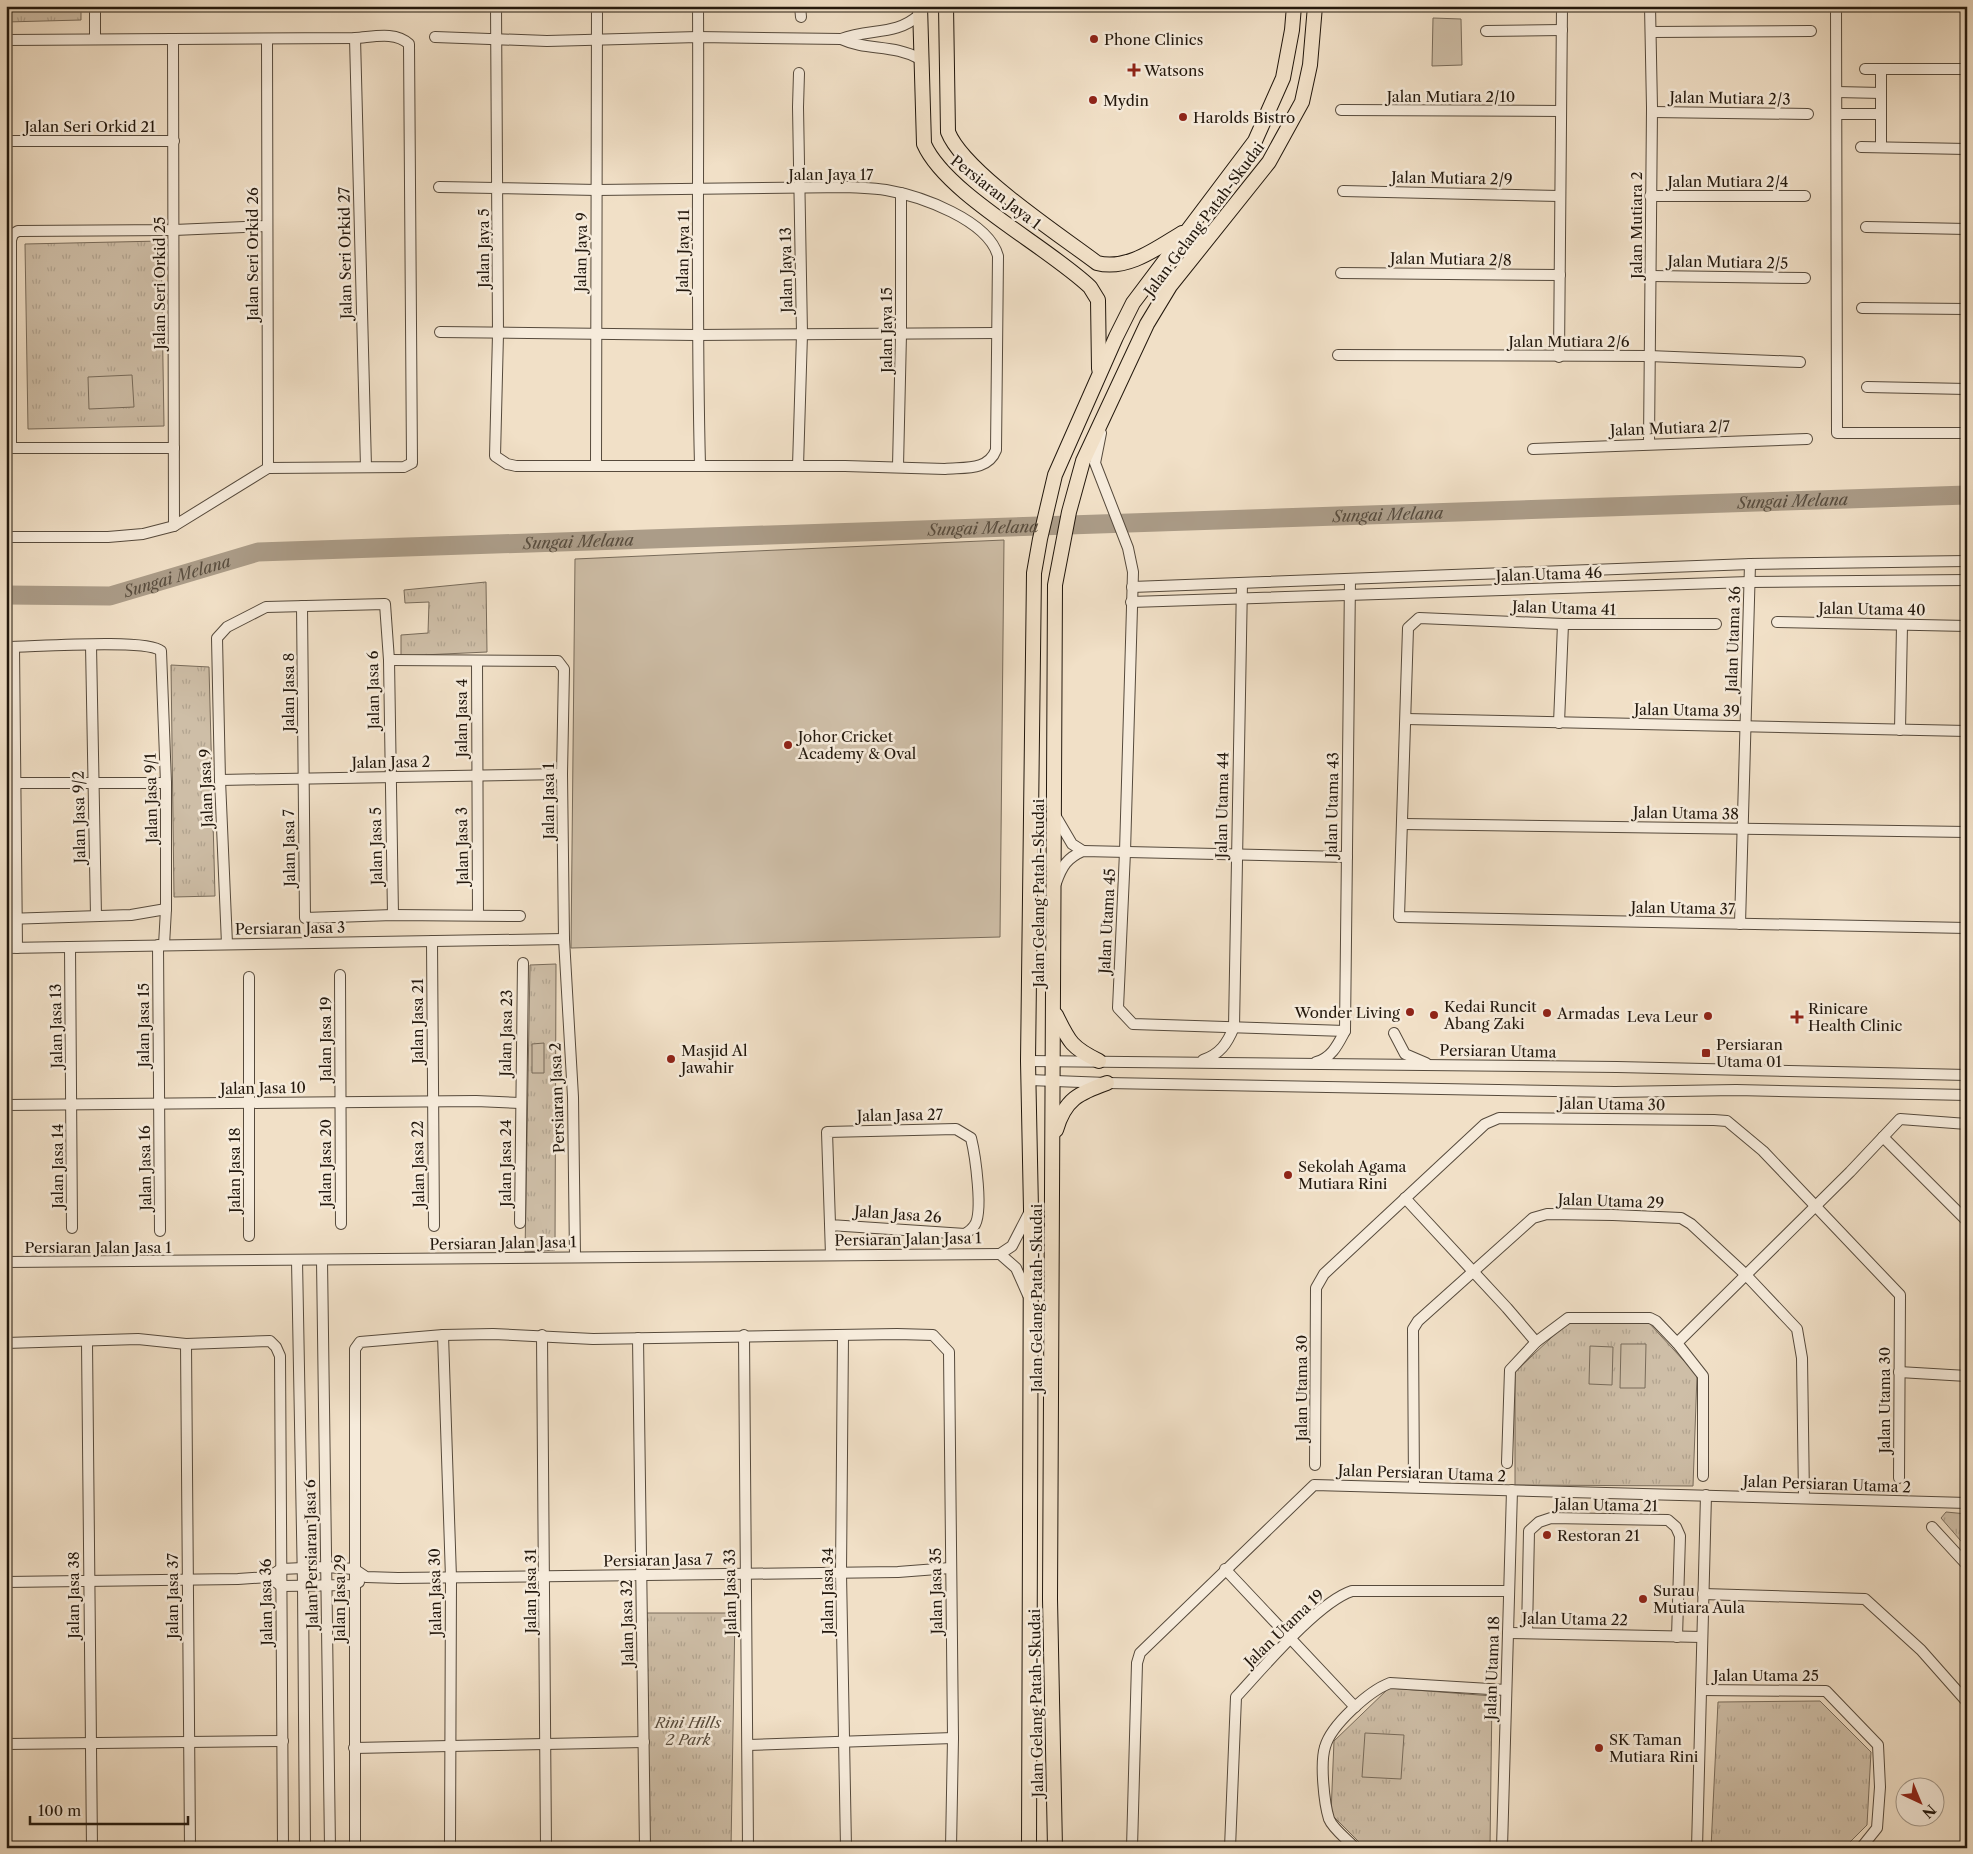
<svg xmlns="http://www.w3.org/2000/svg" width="1973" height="1854" viewBox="0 0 1973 1854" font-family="'Libre Caslon Text',serif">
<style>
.park{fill:url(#park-tufts);stroke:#786b5a}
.garden{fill:#cebea7;stroke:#786b5a}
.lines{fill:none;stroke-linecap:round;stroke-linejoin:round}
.river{stroke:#ab9c88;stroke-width:19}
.minor-casing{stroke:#564a3c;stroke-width:12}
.major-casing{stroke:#23180d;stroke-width:16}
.minor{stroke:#f6ebdb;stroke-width:10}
.major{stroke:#f1e0c7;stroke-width:14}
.poi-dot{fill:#8f2418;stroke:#f6ebdb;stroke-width:2}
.labels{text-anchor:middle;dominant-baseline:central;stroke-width:5;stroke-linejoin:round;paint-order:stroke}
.poi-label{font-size:15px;fill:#23180d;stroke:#f6ebdb;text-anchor:start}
.street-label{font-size:15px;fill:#23180d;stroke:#f6ebdb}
.park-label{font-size:15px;font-style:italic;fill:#564a3b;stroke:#f6ebdb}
.water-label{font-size:16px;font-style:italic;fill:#594d3e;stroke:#f6ebdb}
</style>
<defs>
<pattern id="park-tufts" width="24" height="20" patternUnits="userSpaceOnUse" patternTransform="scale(1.25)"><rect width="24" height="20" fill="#cebea7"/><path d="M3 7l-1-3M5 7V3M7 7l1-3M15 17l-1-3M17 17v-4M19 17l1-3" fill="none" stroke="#b1a38f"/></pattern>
</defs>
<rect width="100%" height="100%" fill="#f1e0c7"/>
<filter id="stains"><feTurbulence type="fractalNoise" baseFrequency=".004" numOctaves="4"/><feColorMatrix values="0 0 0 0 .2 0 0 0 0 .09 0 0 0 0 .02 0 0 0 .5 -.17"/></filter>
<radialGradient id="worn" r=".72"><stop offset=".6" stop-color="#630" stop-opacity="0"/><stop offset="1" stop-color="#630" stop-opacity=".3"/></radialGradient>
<!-- park -->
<g class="park">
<polygon points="6,6 81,6 81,20 6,22"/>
<polygon points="161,241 164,426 28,429 25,244"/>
<polygon points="486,582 487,652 401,656 401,635 428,633 429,602 405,603 404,590"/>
<polygon points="171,665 209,667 215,896 174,897"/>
<polygon points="556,964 555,1250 525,1252 530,965"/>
<polygon points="1569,1321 1649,1323 1697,1375 1693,1486 1515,1485 1515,1372"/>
<polygon points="1946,1512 1967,1514 1967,1548 1941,1518"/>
<polygon points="644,1613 735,1613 731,1848 643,1848"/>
<polygon points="1389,1688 1492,1696 1490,1848 1365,1848 1331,1814 1334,1741"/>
<polygon points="1820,1701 1871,1752 1867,1825 1844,1848 1711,1848 1718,1702"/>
</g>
<!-- garden -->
<g class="garden">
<polygon points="1433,18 1461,19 1462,65 1432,66"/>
<polygon points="132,375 134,407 89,409 88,377"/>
<polygon points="1004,540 1000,937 571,948 575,559"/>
<polygon points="544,1043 544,1073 532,1073 532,1044"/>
<polygon points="1621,1344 1646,1344 1645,1388 1620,1388"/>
<polygon points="1590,1346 1613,1347 1612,1385 1589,1384"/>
<polygon points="1365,1733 1404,1735 1401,1779 1362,1777"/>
</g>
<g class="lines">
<!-- river -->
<path class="river" id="s1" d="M6,595L110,596L258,552L1967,495"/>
<!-- minor casing -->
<g class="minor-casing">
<g id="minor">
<polyline points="95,6 95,39"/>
<path d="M698,6C699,159 696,312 700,465"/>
<polyline points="800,6 801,17"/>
<polyline points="1836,6 1837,433 1967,433"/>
<polyline points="1486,31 1562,30"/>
<polyline points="1651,32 1811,31"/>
<path d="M435,37L547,41L698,37L841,39C870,28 896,36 919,15"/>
<polyline points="355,38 366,467"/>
<polyline points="267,39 268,468"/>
<path d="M841,39C867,51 894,44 920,59"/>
<path d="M6,40L355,38C373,37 395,31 409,44L412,463L404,467L268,468L174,526L143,534L108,537H6"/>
<polyline points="173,40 174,526"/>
<polyline points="1865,69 1967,69"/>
<polyline points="1881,69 1881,147"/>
<polyline points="1837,92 1881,93"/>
<polyline points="1341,110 1561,111"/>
<polyline points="1652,112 1808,114"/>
<polyline points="1837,114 1881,114"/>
<polyline points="6,141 174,141"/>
<polyline points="1861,147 1967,149"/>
<path d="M439,187L597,190L848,187C861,188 874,188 886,190C921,196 988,220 998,256L996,450C988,471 964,467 945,469L845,466H516L507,464L495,456L498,334L496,6"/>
<polyline points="1343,191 1559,196"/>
<polyline points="1650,196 1805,196"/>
<polyline points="1866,227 1967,229"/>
<polyline points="1341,273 1560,275"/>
<polyline points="1651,276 1805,278"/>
<polyline points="1862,308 1967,309"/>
<polyline points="440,332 696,335 996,333"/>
<polyline points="1338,355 1649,356 1800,362"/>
<polyline points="1559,357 1562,6"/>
<polyline points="1867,387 1967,389"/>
<polyline points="1101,433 1095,463 1128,548 1133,572 1125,852 1118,1008 1133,1024 1345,1031"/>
<polyline points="1649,443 1652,108 1650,6"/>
<polyline points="6,448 174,448"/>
<polyline points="11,448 11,240 13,234 18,231 174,230 267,226"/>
<polyline points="1533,449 1807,439"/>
<polyline points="596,466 597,6"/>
<polyline points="798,466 802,334 798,107 799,73"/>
<polyline points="898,466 901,334 901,193"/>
<polyline points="1132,587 1750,564 1967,561"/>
<polyline points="1131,602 1749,582 1967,580"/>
<polyline points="302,606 305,918 393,915 520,916"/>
<polyline points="1777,622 1967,626"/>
<polyline points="1716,624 1563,624 1419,618 1408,628 1399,917 1967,928"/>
<polyline points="91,645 96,916"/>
<path d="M6,647C32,647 147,638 161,651L166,783V909L164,945"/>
<polyline points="14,647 17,948"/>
<polyline points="389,660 558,661 564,669 562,774 564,939 573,1097 575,1257"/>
<polyline points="477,661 478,915"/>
<polyline points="1406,719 1967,731"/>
<polyline points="1559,723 1563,624"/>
<polyline points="1900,730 1902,625"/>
<polyline points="220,780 562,774"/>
<polyline points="6,783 166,783"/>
<polyline points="1055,815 1072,844 1083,851"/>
<polyline points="1404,824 1967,832"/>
<path d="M1056,883C1062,866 1067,858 1083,851L1347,857"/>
<polyline points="6,919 131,915 166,909"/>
<polyline points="1740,924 1750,564"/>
<polyline points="432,941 434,1226"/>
<polyline points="227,944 220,780 217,638 227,627 266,607 385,604 389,660 393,915"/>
<polyline points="158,945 160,1231"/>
<polyline points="70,947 72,1228"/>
<polyline points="6,948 564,939"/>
<polyline points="340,975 341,1224"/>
<polyline points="1394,1033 1405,1054 1426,1063"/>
<path d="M1203,1060C1220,1054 1227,1044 1234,1027L1242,583"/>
<polyline points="1028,1061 1617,1067 1967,1075"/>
<path d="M1316,1062C1332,1058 1338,1044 1345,1031L1350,579"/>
<polyline points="1029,1080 1107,1083 1615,1092 1736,1090 1967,1095"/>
<polyline points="6,1105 476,1101 520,1103"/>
<polyline points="1883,1137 1967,1221"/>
<polyline points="1405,1198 1507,1308 1536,1342"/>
<polyline points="520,1223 523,963"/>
<path d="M830,1225L965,1234C968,1232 972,1229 974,1226C984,1214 975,1154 971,1138L956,1129L827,1132L831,1255"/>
<polyline points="249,1236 249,977"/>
<polyline points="1000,1254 1016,1268 1028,1295"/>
<polyline points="1000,1254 1012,1246 1029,1213"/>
<polyline points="297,1260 303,1586 305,1848"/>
<polyline points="322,1260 330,1848"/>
<polyline points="6,1262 1000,1254"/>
<polyline points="443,1335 451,1578 450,1848"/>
<polyline points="542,1335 546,1848"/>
<polyline points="744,1335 748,1848"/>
<polyline points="843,1335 841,1573 846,1848"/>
<polyline points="638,1338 645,1848"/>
<polyline points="87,1342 92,1848"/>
<polyline points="6,1343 138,1339 186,1344 270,1341 276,1347 280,1356 283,1848"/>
<polyline points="1677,1343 1850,1172 1900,1119 1967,1124"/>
<polyline points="186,1344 190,1848"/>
<polyline points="1899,1372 1967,1376"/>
<polyline points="1507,1463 1510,1370 1536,1342 1568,1318 1650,1318 1656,1321 1677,1343 1703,1376 1703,1476"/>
<polyline points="1315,1465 1316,1288 1324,1274 1485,1124 1499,1118 1714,1120 1727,1121 1763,1151 1900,1295 1899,1478"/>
<polyline points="1414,1487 1413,1329 1418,1321 1533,1218 1547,1214 1613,1215 1681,1218 1691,1224 1746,1275 1797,1329 1802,1358 1804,1498"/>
<polyline points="1932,1527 1967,1565"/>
<polyline points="1225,1569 1355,1707"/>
<polyline points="6,1582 238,1579 269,1577 281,1569 326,1567 354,1569 366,1577 398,1578 898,1572 950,1568"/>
<polyline points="276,1582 281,1586 354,1585 359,1582"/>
<polyline points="1703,1594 1865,1599 1921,1650 1967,1702"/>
<polyline points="1508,1633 1702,1637"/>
<polyline points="1527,1633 1529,1531 1539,1522 1551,1518 1668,1520 1676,1527 1680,1536 1677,1637"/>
<polyline points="1701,1690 1826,1691 1878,1745 1880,1787 1877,1828 1861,1848"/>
<polyline points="6,1744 283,1741"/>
<polyline points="748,1745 953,1738"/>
<polyline points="354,1748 644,1742"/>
<polyline points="355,1848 355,1349 360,1342 443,1335 493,1334 593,1339 897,1334 933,1335 949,1352 953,1738 951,1848"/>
<polyline points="1132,1848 1137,1663 1140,1653 1314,1485 1967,1503"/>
<path d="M1230,1848L1236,1697C1262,1669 1318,1602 1352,1591H1509"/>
<path d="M1355,1848C1348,1840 1333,1829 1329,1819C1324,1803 1320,1763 1325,1747C1331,1725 1369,1691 1390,1683L1506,1690"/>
<polyline points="1502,1848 1512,1490"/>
<polyline points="1697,1848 1706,1495"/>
</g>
</g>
<!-- major casing -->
<g class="major-casing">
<g id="major">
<path d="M920,6L924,144C946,194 1047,246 1090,287L1098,300L1099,369"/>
<path d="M946,6L948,132C964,172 1060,235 1097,263C1127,271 1157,248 1182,233"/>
<path d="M1056,1015C1069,1042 1072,1048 1099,1061"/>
<path d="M1056,1130C1065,1099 1079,1093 1107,1083"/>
<polyline points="1029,1848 1031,1210 1028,1061 1034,573 1040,539 1055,475 1116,337 1133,303 1255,141 1283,78 1292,30 1294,6"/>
<polyline points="1055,1848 1050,1599 1055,585 1069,512 1083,461 1147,324 1170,286 1269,162 1302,102 1310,65 1315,6"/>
</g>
</g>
<!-- minor -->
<use href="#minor" class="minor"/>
<!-- major -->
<use href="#major" class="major"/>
</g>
<!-- markers -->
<g class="poi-dot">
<circle cx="1094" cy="39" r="5"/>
<path d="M1131.5 62.5h5v5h5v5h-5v5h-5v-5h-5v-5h5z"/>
<circle cx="1093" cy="100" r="5"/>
<circle cx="1183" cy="117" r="5"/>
<circle cx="788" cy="745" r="5"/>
<circle cx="1410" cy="1012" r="5"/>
<circle cx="1547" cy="1013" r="5"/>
<circle cx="1434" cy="1015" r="5"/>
<circle cx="1708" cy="1016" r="5"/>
<path d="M1794.5 1009.5h5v5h5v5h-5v5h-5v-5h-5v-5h5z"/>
<rect x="1701" y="1048" width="10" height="10" rx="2.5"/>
<circle cx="671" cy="1059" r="5"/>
<circle cx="1288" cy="1175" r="5"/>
<circle cx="1547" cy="1535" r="5"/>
<circle cx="1643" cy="1599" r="5"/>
<circle cx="1599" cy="1748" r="5"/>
</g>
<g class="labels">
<!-- poi labels -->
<g class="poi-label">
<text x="1104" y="39">Phone Clinics</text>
<text x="1144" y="70">Watsons</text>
<text x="1103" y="100">Mydin</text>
<text x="1193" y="117">Harolds Bistro</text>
<text x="798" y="736">Johor Cricket<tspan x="798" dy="17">Academy &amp; Oval</tspan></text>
<text x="1444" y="1006">Kedai Runcit<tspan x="1444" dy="17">Abang Zaki</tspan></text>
<text x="1808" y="1008">Rinicare<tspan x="1808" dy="17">Health Clinic</tspan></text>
<text x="1400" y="1012" text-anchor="end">Wonder Living</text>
<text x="1557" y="1013">Armadas</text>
<text x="1698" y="1016" text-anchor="end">Leva Leur</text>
<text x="1716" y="1044">Persiaran<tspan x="1716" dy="17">Utama 01</tspan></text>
<text x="681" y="1050">Masjid Al<tspan x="681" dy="17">Jawahir</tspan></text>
<text x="1298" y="1166">Sekolah Agama<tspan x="1298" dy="17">Mutiara Rini</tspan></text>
<text x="1557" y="1535">Restoran 21</text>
<text x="1653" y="1590">Surau<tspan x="1653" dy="17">Mutiara Aula</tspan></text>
<text x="1609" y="1739">SK Taman<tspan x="1609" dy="17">Mutiara Rini</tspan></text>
</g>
<!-- street labels -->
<g class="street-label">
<text x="1451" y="96">Jalan Mutiara 2/10</text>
<text transform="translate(1730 98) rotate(1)">Jalan Mutiara 2/3</text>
<text x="90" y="126">Jalan Seri Orkid 21</text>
<text x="831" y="174">Jalan Jaya 17</text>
<text transform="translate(1452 178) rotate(1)">Jalan Mutiara 2/9</text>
<text x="1728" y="181">Jalan Mutiara 2/4</text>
<text transform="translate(996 192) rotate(38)">Persiaran Jaya 1</text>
<text transform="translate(1204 219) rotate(-53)">Jalan Gelang Patah-Skudai</text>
<text transform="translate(1636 225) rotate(-90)">Jalan Mutiara 2</text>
<text transform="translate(483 248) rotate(-90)">Jalan Jaya 5</text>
<text transform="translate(683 251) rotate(-89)">Jalan Jaya 11</text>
<text transform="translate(581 252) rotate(-89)">Jalan Jaya 9</text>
<text transform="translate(345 253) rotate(-91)">Jalan Seri Orkid 27</text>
<text transform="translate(252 254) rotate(-90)">Jalan Seri Orkid 26</text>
<text transform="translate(1451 259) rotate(1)">Jalan Mutiara 2/8</text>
<text transform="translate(1728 262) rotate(1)">Jalan Mutiara 2/5</text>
<text transform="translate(786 270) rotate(-91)">Jalan Jaya 13</text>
<text transform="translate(159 283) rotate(-90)">Jalan Seri Orkid 25</text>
<text transform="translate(886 330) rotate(-90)">Jalan Jaya 15</text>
<text x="1569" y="341">Jalan Mutiara 2/6</text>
<text transform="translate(1670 428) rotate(-2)">Jalan Mutiara 2/7</text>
<text transform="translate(1549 574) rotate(-2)">Jalan Utama 46</text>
<text transform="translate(1564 608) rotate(2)">Jalan Utama 41</text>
<text transform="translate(1872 609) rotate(1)">Jalan Utama 40</text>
<text transform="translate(1733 639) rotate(-88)">Jalan Utama 36</text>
<text transform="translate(373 690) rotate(-91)">Jalan Jasa 6</text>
<text transform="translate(288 692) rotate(-90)">Jalan Jasa 8</text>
<text transform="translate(1687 710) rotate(1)">Jalan Utama 39</text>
<text transform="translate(461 718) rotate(-90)">Jalan Jasa 4</text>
<text transform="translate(391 762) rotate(-1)">Jalan Jasa 2</text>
<text transform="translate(206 788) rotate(-92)">Jalan Jasa 9</text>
<text transform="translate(151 798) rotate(-91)">Jalan Jasa 9/1</text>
<text transform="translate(548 801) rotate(-90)">Jalan Jasa 1</text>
<text transform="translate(1222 805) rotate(-89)">Jalan Utama 44</text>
<text transform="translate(1332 805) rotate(-89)">Jalan Utama 43</text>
<text transform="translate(1686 813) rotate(1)">Jalan Utama 38</text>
<text transform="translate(79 817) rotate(-91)">Jalan Jasa 9/2</text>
<text transform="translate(376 846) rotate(-91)">Jalan Jasa 5</text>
<text transform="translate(462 846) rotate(-91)">Jalan Jasa 3</text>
<text transform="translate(289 848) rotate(-91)">Jalan Jasa 7</text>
<text transform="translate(1038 893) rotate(-90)">Jalan Gelang Patah-Skudai</text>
<text transform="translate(1683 908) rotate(1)">Jalan Utama 37</text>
<text transform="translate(1107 921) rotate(-87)">Jalan Utama 45</text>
<text transform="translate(290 928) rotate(-1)">Persiaran Jasa 3</text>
<text transform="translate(417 1021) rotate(-90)">Jalan Jasa 21</text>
<text transform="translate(143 1025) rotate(-90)">Jalan Jasa 15</text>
<text transform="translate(56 1026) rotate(-91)">Jalan Jasa 13</text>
<text transform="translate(506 1033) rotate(-89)">Jalan Jasa 23</text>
<text transform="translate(325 1039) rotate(-90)">Jalan Jasa 19</text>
<text transform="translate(1498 1051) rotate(1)">Persiaran Utama</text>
<text transform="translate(263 1088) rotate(-1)">Jalan Jasa 10</text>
<text transform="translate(557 1098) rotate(-92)">Persiaran Jasa 2</text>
<text transform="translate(1612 1104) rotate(1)">Jalan Utama 30</text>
<text transform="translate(900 1115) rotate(-1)">Jalan Jasa 27</text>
<text transform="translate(325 1163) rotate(-90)">Jalan Jasa 20</text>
<text transform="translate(505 1163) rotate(-90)">Jalan Jasa 24</text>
<text transform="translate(418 1164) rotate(-91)">Jalan Jasa 22</text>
<text transform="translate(57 1166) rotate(-90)">Jalan Jasa 14</text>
<text transform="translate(145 1168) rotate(-91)">Jalan Jasa 16</text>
<text transform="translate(234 1170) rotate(-90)">Jalan Jasa 18</text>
<text transform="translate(1611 1201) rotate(2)">Jalan Utama 29</text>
<text transform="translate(898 1214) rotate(4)">Jalan Jasa 26</text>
<text transform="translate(908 1239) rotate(-1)">Persiaran Jalan Jasa 1</text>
<text transform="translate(503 1243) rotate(-1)">Persiaran Jalan Jasa 1</text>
<text x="98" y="1247">Persiaran Jalan Jasa 1</text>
<text transform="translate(1036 1298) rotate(-90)">Jalan Gelang Patah-Skudai</text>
<text transform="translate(1301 1388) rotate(-90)">Jalan Utama 30</text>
<text transform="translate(1884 1400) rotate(-90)">Jalan Utama 30</text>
<text transform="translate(1422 1473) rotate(2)">Jalan Persiaran Utama 2</text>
<text transform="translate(1827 1484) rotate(2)">Jalan Persiaran Utama 2</text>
<text transform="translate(1606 1505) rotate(1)">Jalan Utama 21</text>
<text transform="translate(311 1554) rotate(-91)">Jalan Persiaran Jasa 6</text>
<text transform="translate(658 1560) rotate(-1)">Persiaran Jasa 7</text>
<text transform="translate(530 1591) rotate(-90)">Jalan Jasa 31</text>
<text transform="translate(827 1591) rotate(-90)">Jalan Jasa 34</text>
<text transform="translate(936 1591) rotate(-91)">Jalan Jasa 35</text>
<text transform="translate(435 1592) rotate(-91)">Jalan Jasa 30</text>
<text transform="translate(730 1592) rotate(-91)">Jalan Jasa 33</text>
<text transform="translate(73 1595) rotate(-90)">Jalan Jasa 38</text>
<text transform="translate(172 1596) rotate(-90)">Jalan Jasa 37</text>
<text transform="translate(339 1598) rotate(-90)">Jalan Jasa 29</text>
<text transform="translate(266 1602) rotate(-91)">Jalan Jasa 36</text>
<text transform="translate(1575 1619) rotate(1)">Jalan Utama 22</text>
<text transform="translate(627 1623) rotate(-91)">Jalan Jasa 32</text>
<text transform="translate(1284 1628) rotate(-44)">Jalan Utama 19</text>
<text transform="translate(1492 1668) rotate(-88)">Jalan Utama 18</text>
<text x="1766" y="1675">Jalan Utama 25</text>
<text transform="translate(1036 1703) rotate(-91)">Jalan Gelang Patah-Skudai</text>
</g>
<!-- park labels -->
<g class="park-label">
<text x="688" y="1722">Rini Hills<tspan x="688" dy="17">2 Park</tspan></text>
</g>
<!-- water labels -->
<g class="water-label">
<text stroke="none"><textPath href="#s1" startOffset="1794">Sungai Melana</textPath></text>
<text stroke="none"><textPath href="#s1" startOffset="1389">Sungai Melana</textPath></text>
<text stroke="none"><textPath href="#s1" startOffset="984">Sungai Melana</textPath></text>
<text stroke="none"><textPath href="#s1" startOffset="579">Sungai Melana</textPath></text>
<text stroke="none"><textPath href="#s1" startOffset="174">Sungai Melana</textPath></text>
</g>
</g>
<!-- margin -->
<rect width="1973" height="1854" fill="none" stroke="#f1e0c7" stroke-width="25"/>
<rect x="8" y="8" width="1958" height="1839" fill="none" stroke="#23180d" stroke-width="2.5"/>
<rect x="12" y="12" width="1948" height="1829" fill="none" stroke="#23180d"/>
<!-- north arrow -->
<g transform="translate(1920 1802) rotate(136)"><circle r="24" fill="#f6ebdb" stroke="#a29789"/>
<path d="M0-4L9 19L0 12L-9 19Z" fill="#8f2418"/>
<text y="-8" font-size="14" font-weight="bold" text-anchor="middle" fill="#23180d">N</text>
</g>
<!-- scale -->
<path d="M30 1816v8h158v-8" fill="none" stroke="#23180d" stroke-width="2.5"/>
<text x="38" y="1816" font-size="15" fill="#23180d" stroke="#f6ebdb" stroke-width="4" paint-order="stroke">100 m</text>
<rect width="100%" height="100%" filter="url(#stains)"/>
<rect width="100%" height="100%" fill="url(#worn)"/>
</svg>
